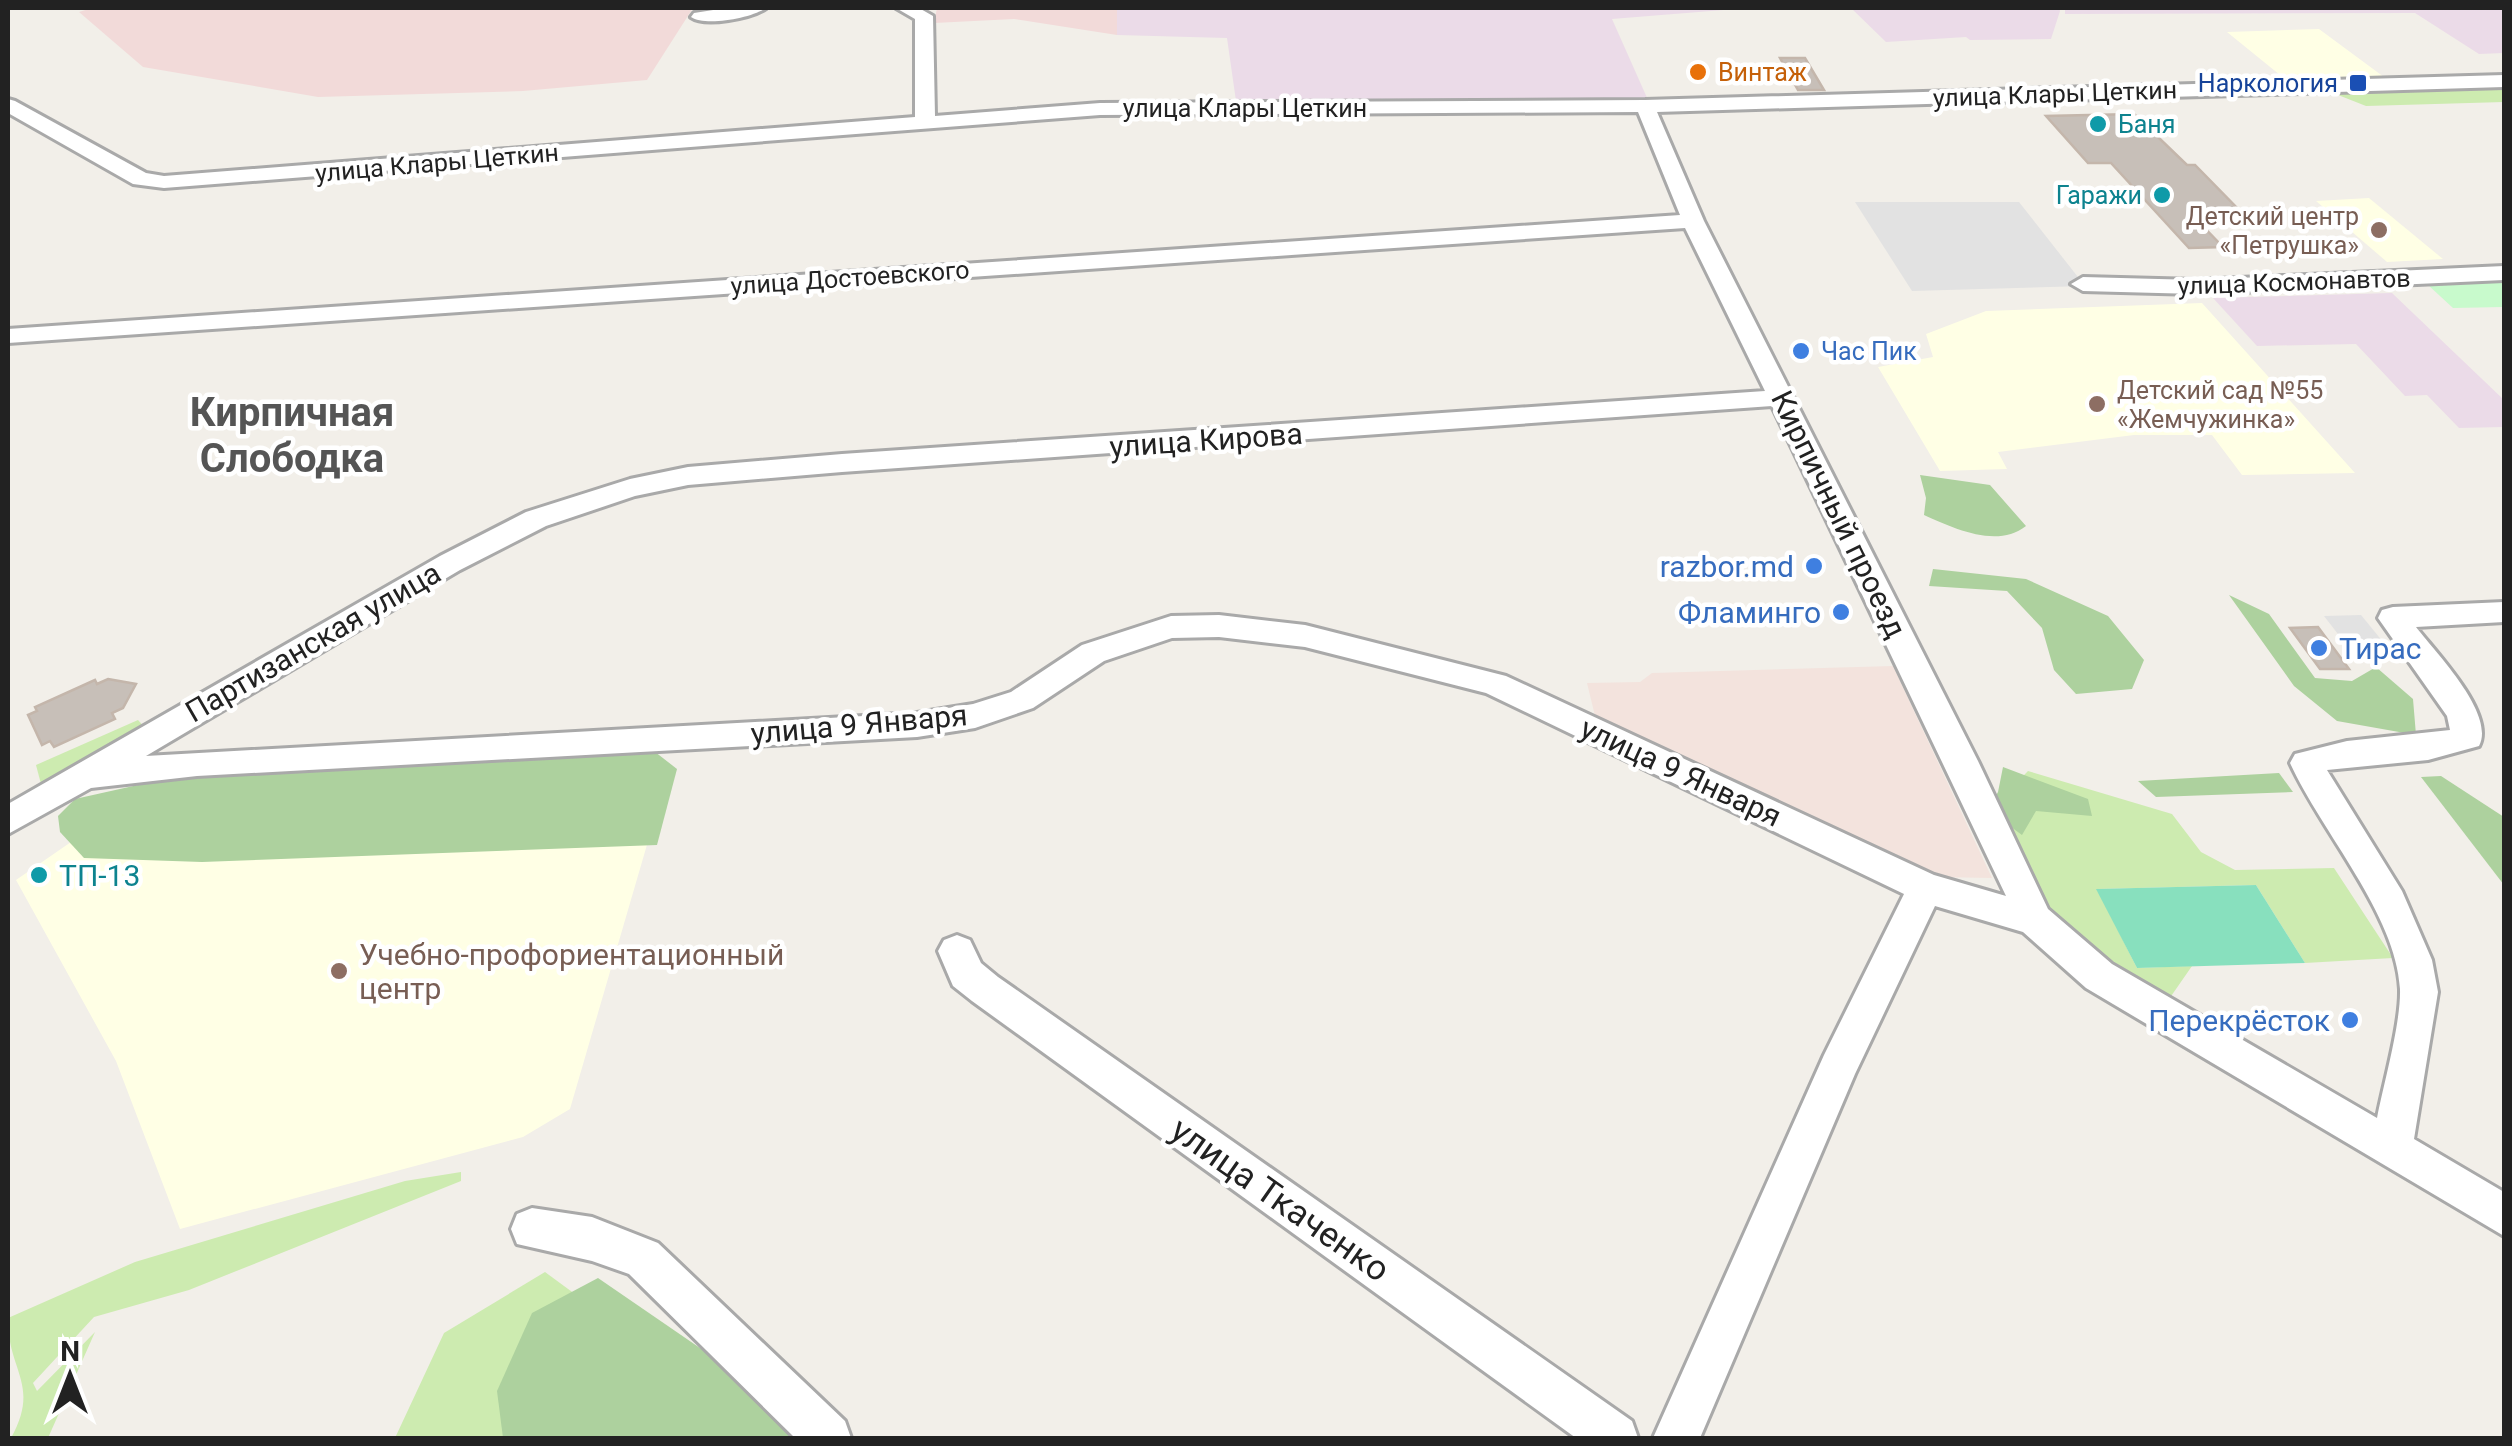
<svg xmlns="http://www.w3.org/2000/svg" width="2512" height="1446" viewBox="0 0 2512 1446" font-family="Roboto,sans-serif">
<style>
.commercial{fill:#f2dad9}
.industrial{fill:#ebdbe8}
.education{fill:#ffffe5}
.military{fill:#f3e3dd}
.grass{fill:#cdebb0}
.forest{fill:#add19e}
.park{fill:#c8facc}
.pitch{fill:#88e0be}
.parking{fill:#e2e2e2}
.building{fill:#c7bfb8;stroke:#c4b6ab;stroke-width:2.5}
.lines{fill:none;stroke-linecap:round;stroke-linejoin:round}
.minor-casing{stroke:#a9a9a9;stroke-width:6}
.minor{fill:#fff;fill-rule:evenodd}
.food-dot{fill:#e8710a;stroke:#fff;stroke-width:4}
.transit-dot{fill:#1a4fb4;stroke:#fff;stroke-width:4}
.culture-dot{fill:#0f9aa8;stroke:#fff;stroke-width:4}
.education-dot{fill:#8d6e63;stroke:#fff;stroke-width:4}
.shop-dot{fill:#3f7fe0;stroke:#fff;stroke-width:4}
.labels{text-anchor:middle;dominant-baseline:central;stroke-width:9;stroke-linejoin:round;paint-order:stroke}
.far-food-label{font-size:25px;fill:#c56008;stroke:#fff;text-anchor:start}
.far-transit-label{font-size:25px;fill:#164399;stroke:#fff;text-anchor:end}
.far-street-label{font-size:25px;fill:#222;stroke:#fff}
.far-culture-label{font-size:25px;fill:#0d838f;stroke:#fff;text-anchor:start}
.far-education-label{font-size:25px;fill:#785e54;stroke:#fff;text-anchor:end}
.far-shop-label{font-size:25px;fill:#366cbe;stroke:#fff;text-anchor:start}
.street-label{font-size:30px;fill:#222;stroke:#fff}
.shop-label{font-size:30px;fill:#366cbe;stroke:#fff;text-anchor:end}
.culture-label{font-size:30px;fill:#0d838f;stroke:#fff;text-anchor:start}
.education-label{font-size:30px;fill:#785e54;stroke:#fff;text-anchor:start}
.near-street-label{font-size:35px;fill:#222;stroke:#fff}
.district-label{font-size:40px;font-weight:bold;fill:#555;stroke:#fff}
</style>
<rect width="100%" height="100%" fill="#f2efe9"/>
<!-- commercial -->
<g class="commercial">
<polygon points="92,8 693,8 647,80 523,91 318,97 143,67 79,12"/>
<polygon points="937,8 1117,8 1117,35 1014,19 934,23"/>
</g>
<!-- industrial -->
<g class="industrial">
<polygon points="1117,8 1748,8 1612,19 1648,100 1236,101 1227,38 1117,35"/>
<polygon points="1851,8 2059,8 2060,11 2051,39 1970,40 1966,37 1886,42"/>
<polygon points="2065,8 2504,8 2504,53 2479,54 2415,13 2065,14"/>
<polygon points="2392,293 2504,400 2504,427 2459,428 2427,395 2405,396 2356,344 2257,346 2213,298"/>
</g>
<!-- education -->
<g class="education">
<polygon points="2319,29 2388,80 2290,83 2227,32"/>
<polygon points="2369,198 2443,259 2387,262 2316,201"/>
<polygon points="2202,303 2355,473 2242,475 2212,435 2134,435 1998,452 2007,469 1940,471 1878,367 1933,357 1926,334 1986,311"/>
<polygon points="665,783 570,1109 523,1137 180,1229 116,1061 16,880 113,813"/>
</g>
<!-- military -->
<polygon class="military" points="1893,666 1992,878 1936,877 1595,716 1587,683 1640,682 1652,673"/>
<!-- grass -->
<g class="grass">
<polygon points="2504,89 2504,102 2366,106 2333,93"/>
<polygon points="138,720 146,729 77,769 41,784 36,765"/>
<polygon points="2028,771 2172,814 2201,852 2235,870 2334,868 2393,958 2305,963 2256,885 2097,889 2137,968 2192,966 2167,1002 2105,963 2045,914 1994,806"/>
<path d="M461,1172V1181L189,1290L94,1317L33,1383L37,1391L95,1332L48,1438H11C41,1384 7,1371 8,1318L135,1262L405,1181Z"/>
<polygon points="545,1272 617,1325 720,1438 395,1438 444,1333"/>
</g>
<!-- forest -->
<g class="forest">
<path d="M1920,475L1990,485L2026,526C1997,549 1953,528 1924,515L1926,498Z"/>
<polygon points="1933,569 2026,579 2108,616 2144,660 2132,689 2076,694 2054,670 2042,628 2007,591 1929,586"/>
<polygon points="2229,595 2269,614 2315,678 2352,681 2376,667 2413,699 2416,735 2337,721 2294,686"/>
<polygon points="650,748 677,769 657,845 202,862 84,858 60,832 58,816 75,799 205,770"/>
<polygon points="2003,767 2088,799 2092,816 2036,811 2022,835 1988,810 1998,792"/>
<polygon points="2279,773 2293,792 2156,797 2138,781"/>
<polygon points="2441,776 2504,817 2504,885 2421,777"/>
<polygon points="598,1278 716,1359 797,1438 503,1438 497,1391 532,1313"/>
</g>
<!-- park -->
<polygon class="park" points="2504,282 2504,307 2453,308 2427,284"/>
<!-- pitch -->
<polygon class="pitch" points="2256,885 2305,963 2137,968 2096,889"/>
<!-- parking -->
<g class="parking">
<polygon points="1855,202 2019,202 2085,286 1912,291"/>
<polygon points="2361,615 2397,659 2359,661 2324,616"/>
</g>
<!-- building -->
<g class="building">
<polygon points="1780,58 1805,58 1824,90 1798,90"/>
<polygon points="2134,114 2187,165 2195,165 2243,214 2202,214 2207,220 2198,221 2223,247 2189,248 2111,163 2088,163 2046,116"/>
<polygon points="2318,627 2349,669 2320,669 2290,628"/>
<polygon points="108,679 136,684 123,708 112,713 115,719 54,747 50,741 42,745 28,715 37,711 35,707 95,680 97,684"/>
</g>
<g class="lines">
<!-- minor casing -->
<g class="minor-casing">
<g id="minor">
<path d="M726,8H766C752,18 705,27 691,17L694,13Z"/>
<path d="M896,8H919L933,16L935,116L1100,103L1645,100L2504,75V87L1657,112L1704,221L1978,761L2048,909L2112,964L2377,1118C2384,1082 2401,1023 2400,989C2396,914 2322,833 2290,763L2295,754L2347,741L2450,730L2447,716L2378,618L2382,610L2393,607L2504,602V622L2416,627C2436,653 2496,714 2479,746L2428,760L2327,770L2402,891L2432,960L2438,992L2414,1139L2504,1192V1236L2086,988L2023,932L1935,906L1855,1074L1700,1438H1653L1824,1055L1904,894L1486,693L1305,647L1219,637L1172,638L1104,661L1033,708L975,728L917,737L197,776L91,788L8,834V804L440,556L526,512L630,479L688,467L842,454L1765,391L1685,228L8,343V329L1680,215L1638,112L1100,115L164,188L133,184L8,113V99L15,101L146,173L164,176L915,117V19ZM1772,406L2006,896L1934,875L1506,676L1305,625L1219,615L1171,616L1082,645L1011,692L973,704L917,713L146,756L460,570L546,526L635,496L688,485L842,472Z"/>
<polygon points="2504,266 2504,280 2196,294 2083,291 2071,284 2083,277 2196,280"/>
<polygon points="957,935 970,940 981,963 998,977 1632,1421 1638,1438 1576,1438 972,1001 953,986 938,951 944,940"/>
<polygon points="532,1208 592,1217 658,1243 845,1421 851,1438 795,1438 629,1274 592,1261 517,1244 511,1229 517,1214"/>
</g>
</g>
<!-- minor -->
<use href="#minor" class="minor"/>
</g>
<!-- markers -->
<circle class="food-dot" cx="1698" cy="72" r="10"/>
<rect class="transit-dot" x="2348" y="73" width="20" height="20" rx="5"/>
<g class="culture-dot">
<circle cx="2098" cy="124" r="10"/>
<circle cx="2162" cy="195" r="10"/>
<circle cx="39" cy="875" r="10"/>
</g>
<g class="education-dot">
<circle cx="2379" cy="230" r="10"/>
<circle cx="2097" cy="404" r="10"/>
<circle cx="339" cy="971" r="10"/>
</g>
<g class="shop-dot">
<circle cx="1801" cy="351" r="10"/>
<circle cx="1814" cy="566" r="10"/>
<circle cx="1841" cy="612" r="10"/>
<circle cx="2319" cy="648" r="10"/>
<circle cx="2350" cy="1020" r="10"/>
</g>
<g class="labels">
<!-- far-food labels -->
<g class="far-food-label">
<text x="1718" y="72">Винтаж</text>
</g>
<!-- far-transit labels -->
<g class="far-transit-label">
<text x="2338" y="83">Наркология</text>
</g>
<!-- far-street labels -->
<g class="far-street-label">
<text transform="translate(2055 94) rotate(-2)">улица Клары Цеткин</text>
<text x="1245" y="108">улица Клары Цеткин</text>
<text transform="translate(437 163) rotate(-5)">улица Клары Цеткин</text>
<text transform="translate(850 278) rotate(-4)">улица Достоевского</text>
<text transform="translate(2294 282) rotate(-2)">улица Космонавтов</text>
</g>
<!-- far-culture labels -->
<g class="far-culture-label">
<text x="2118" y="124">Баня</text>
<text x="2142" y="195" text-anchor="end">Гаражи</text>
</g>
<!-- far-education labels -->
<g class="far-education-label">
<text x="2359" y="216">Детский центр<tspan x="2359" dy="29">«Петрушка»</tspan></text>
<text x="2117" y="390" text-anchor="start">Детский сад №55<tspan x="2117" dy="29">«Жемчужинка»</tspan></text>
</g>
<!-- far-shop labels -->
<g class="far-shop-label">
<text x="1821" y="351">Час Пик</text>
</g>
<!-- street labels -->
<g class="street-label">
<text transform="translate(1206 440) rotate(-4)">улица Кирова</text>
<text transform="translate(1839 514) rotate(64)">Кирпичный проезд</text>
<text transform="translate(313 642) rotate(-30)">Партизанская улица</text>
<text transform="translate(859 724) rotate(-5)">улица 9 Января</text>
<text transform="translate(1681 772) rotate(25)">улица 9 Января</text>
</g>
<!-- shop labels -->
<g class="shop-label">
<text x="1794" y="566">razbor.md</text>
<text x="1821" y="612">Фламинго</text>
<text x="2339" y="648" text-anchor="start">Тирас</text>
<text x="2330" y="1020">Перекрёсток</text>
</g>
<!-- culture labels -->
<g class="culture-label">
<text x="59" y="875">ТП-13</text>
</g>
<!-- education labels -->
<g class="education-label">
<text x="359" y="954">Учебно-профориентационный<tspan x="359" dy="34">центр</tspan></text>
</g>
<!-- near-street labels -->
<g class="near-street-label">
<text transform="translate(1280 1200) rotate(35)">улица Ткаченко</text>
</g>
<!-- district labels -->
<g class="district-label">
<text x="292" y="412">Кирпичная<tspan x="292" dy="46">Слободка</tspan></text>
</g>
</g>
<!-- border -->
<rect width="2512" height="1446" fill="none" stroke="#222222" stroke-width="20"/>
<!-- north arrow -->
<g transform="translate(70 1376)" stroke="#ffffff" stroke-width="8" paint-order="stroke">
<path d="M0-8L18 38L0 25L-18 38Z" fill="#222222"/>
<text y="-15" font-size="28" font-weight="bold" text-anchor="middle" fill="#222222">N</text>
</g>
</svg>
